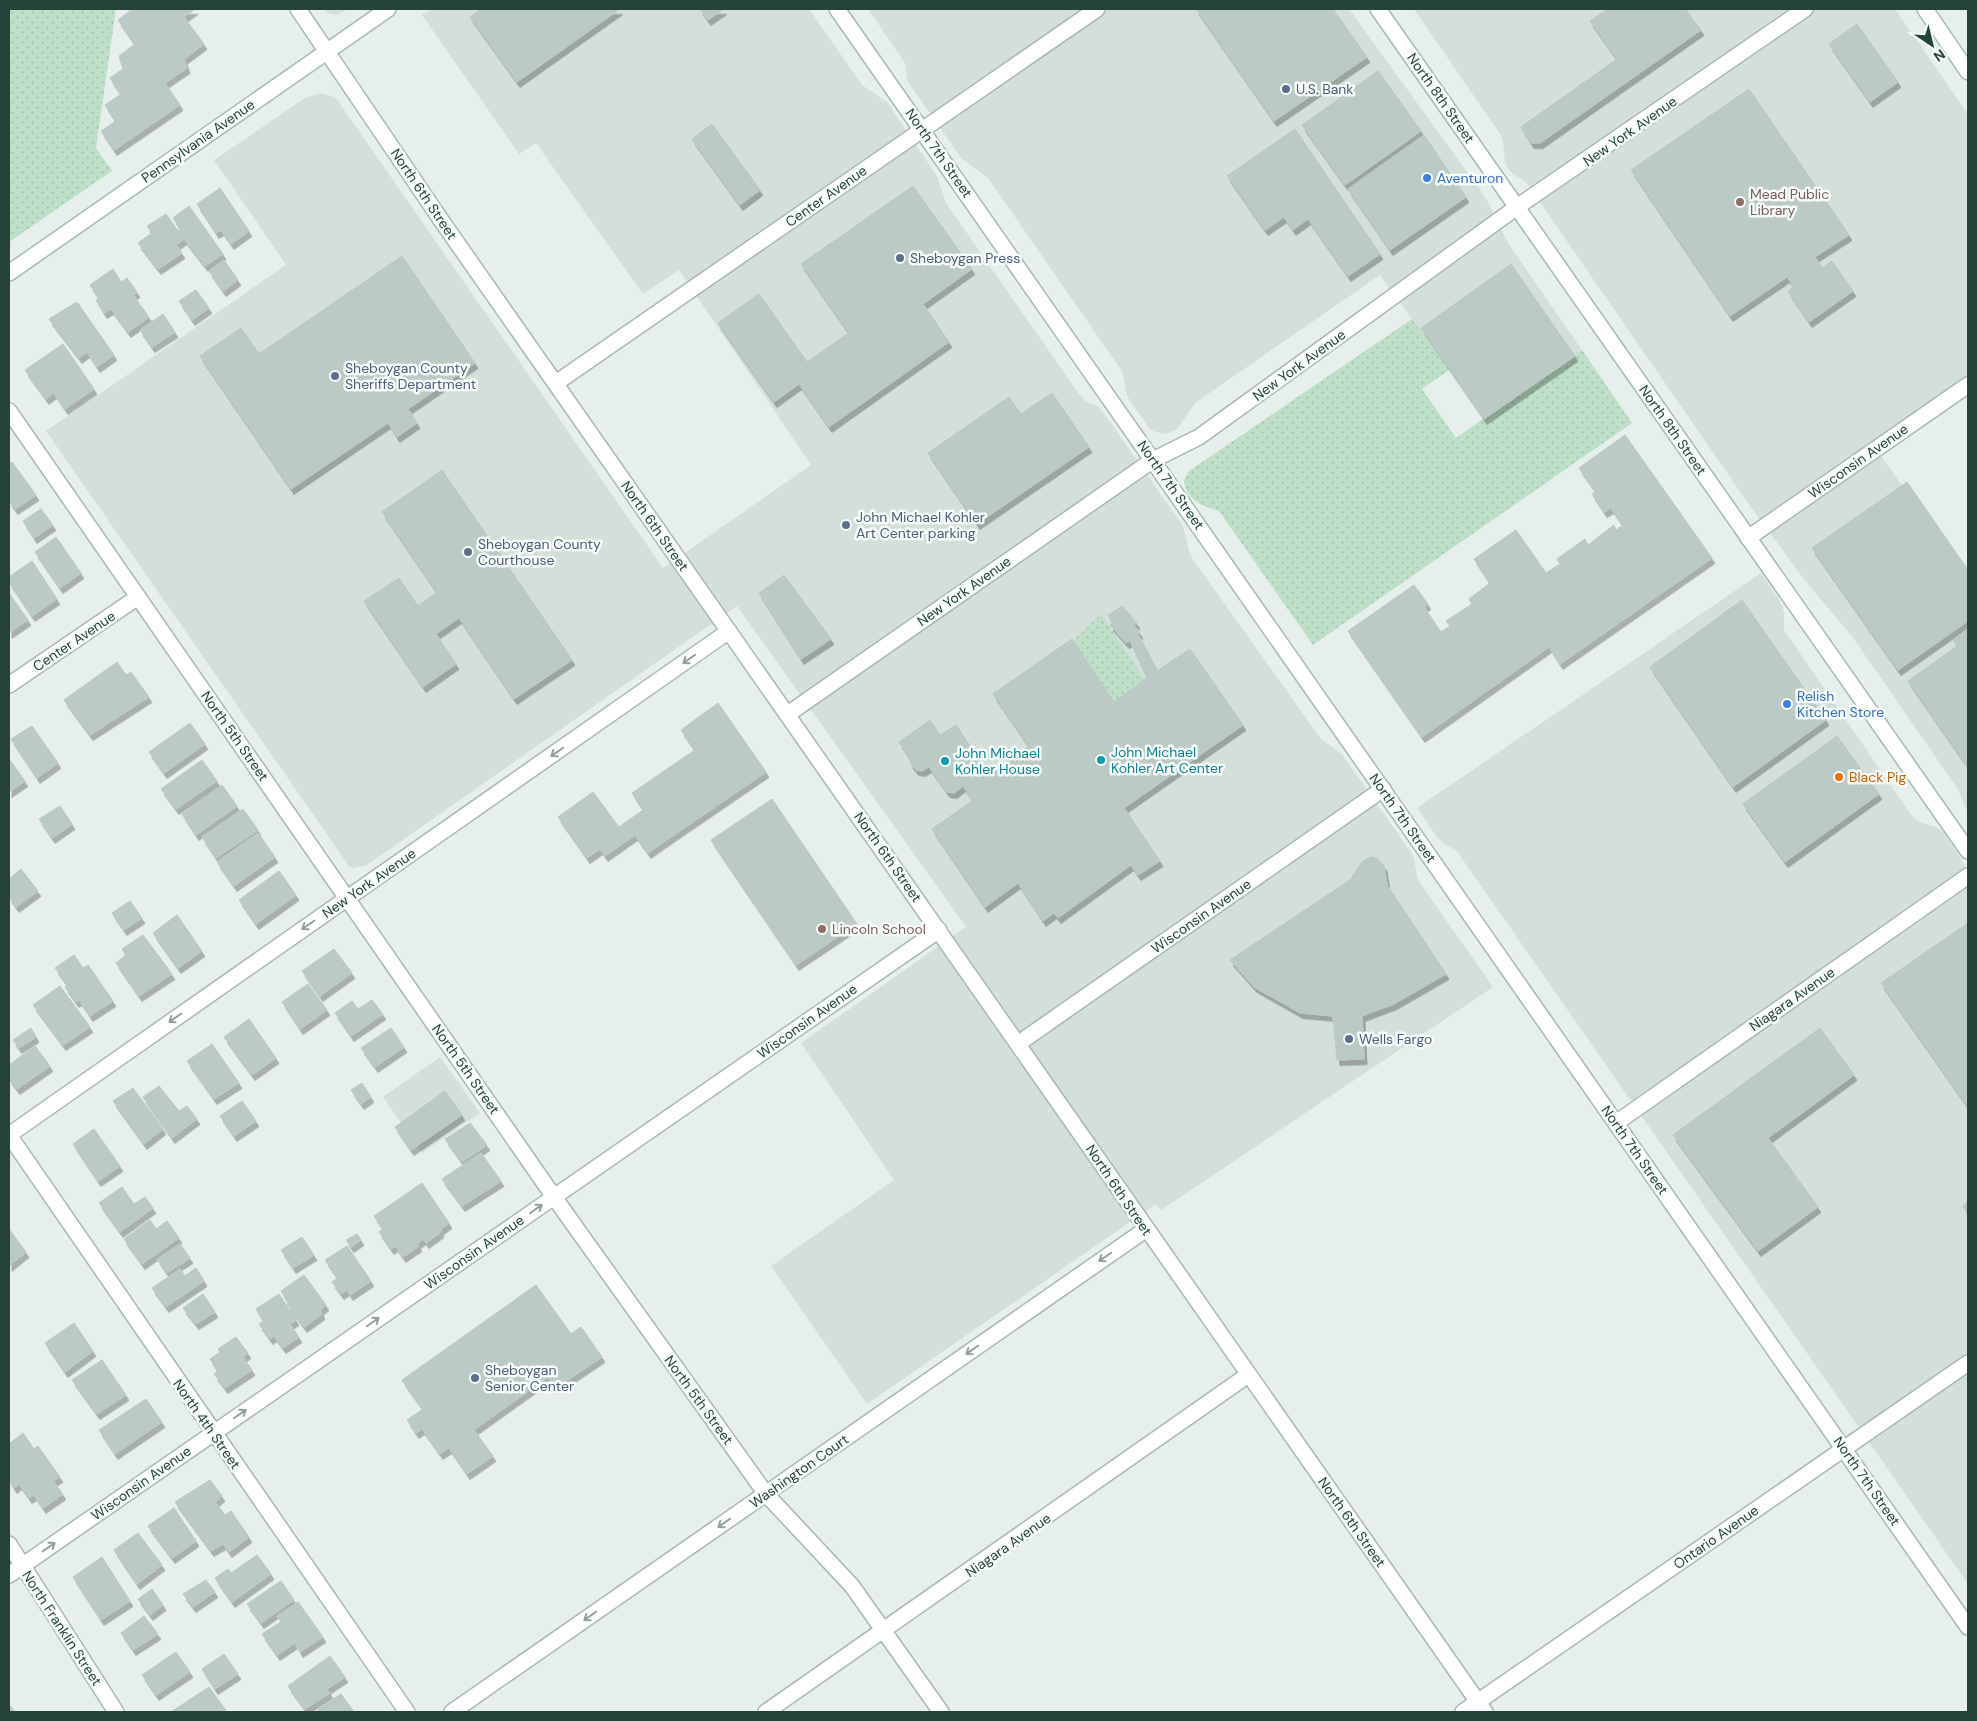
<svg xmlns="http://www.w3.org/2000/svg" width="1977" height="1721" viewBox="0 0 1977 1721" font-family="'DM Sans',sans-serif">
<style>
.built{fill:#d4dfda}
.park{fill:url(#park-dots)}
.building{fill:#bbcac4;stroke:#b8c9c2;filter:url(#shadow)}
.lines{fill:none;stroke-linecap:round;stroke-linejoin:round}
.street-casing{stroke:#a8b8b2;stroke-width:18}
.secondary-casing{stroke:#a4bbb3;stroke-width:18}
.street{stroke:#fff;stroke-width:15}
.secondary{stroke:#fff;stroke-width:15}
.oneway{stroke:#92a09c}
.service-dot{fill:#5c6f8a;stroke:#f7fbf9;stroke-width:2}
.shop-dot{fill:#3f7fe0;stroke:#f7fbf9;stroke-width:2}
.education-dot{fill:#8d6e63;stroke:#f7fbf9;stroke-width:2}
.culture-dot{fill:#0f9aa8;stroke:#f7fbf9;stroke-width:2}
.food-dot{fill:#e8710a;stroke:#f7fbf9;stroke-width:2}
.labels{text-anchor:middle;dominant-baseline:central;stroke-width:5;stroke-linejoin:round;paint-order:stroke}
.service-label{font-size:14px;fill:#4e5e75;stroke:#f7fbf9;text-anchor:start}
.street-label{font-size:14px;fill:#24423a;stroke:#f7fbf9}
.shop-label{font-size:14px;fill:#366cbe;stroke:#f7fbf9;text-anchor:start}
.education-label{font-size:14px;fill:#785e54;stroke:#f7fbf9;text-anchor:start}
.culture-label{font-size:14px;fill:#0d838f;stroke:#f7fbf9;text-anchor:start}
.food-label{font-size:14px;fill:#c56008;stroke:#f7fbf9;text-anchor:start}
</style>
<defs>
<pattern id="park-dots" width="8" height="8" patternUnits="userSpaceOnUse" patternTransform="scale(1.25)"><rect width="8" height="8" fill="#bfe0c8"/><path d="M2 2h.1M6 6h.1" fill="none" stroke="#a4c1ad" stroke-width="1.8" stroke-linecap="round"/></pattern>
<filter id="shadow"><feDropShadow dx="3" dy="5.5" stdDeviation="0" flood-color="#0004"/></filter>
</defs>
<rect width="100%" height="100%" fill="#e6efeb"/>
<!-- built -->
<g class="built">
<polygon points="324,9 349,9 336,15 328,13"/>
<polygon points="432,9 809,9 862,85 887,102 937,176 946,203 1079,394 1085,401 1099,407 1104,413 1183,526 1190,555 1321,739 1342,754 1413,855 1418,880 1493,987 1161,1210 1156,1204 867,1404 771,1266 894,1180 801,1043 966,927 737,606 367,865 353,868 349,866 46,431 286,265 214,160 305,98 321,93 334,97 338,101 663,568 811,465 679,270 643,294 536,143 519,154 422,15"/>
<polygon points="868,9 1349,9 1486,198 1508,243 1582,350 1484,419 1380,275 1195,403 1177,429 1166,434 1155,432 1149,428 1127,396 1123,373 1117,364 988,178 962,159 908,82 905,63"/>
<polygon points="1414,9 1895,9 1968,114 1968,375 1872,443 1968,579 1968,813 1957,788 1854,639 1803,578 1750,506 1526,182 1512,173 1505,164 1503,141 1500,134"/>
<polygon points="1761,573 1781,603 1784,612 1784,630 1912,816 1919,822 1936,827 1944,833 1968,870 1968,1584 1456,850 1444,844 1437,837 1417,808"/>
<polygon points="440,1057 480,1113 422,1153 383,1097"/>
</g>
<!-- park -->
<g class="park">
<polygon points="9,9 116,9 96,148 112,171 9,242"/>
<path d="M1412,319L1449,370L1422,389L1456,438L1582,350L1632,423L1313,645L1219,511C1203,506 1185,500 1184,480L1189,471Z"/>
<polygon points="1101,614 1145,680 1114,702 1073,641"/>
</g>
<!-- building -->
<g class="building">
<polygon points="129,9 195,9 184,17 204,44 184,59 187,68 165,83 180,105 114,150 101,131 116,121 105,105 121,94 110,78 123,69 119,56 135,44 118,20 130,11"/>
<polygon points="482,9 620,9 517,82 470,17"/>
<polygon points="700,9 724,9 708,20"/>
<polygon points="1196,9 1333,9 1367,57 1274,121"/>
<polygon points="1608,9 1685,9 1701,30 1540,143 1531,143 1521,127 1617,59 1590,21"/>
<polygon points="1857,24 1898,82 1870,102 1829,44"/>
<polygon points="1378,71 1421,131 1345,185 1302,125"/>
<polygon points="1749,89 1849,235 1815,257 1822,268 1832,261 1853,291 1809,322 1788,291 1794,287 1787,277 1730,316 1631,170"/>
<polygon points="712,124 760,190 740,205 692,139"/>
<polygon points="1295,129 1380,254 1348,276 1308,219 1293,230 1284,217 1265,230 1227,176"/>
<polygon points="1424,135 1466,197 1390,250 1348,189"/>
<polygon points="913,186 972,269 923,304 949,342 829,427 799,384 774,402 718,323 759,294 807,362 849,333 801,264"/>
<polygon points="220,188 249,231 231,244 221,230 216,233 197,204"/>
<polygon points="189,206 223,254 205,266 184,239 176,245 182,253 158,269 138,243 152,233 147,226 166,214 178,231 180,228 173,218"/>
<polygon points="402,256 475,363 408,409 417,423 397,437 388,423 291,489 200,356 241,328 259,354"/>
<polygon points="224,260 238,280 223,291 209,271"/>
<polygon points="1511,264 1542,309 1451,371 1421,328"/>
<polygon points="113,269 121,282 127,278 137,292 133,295 149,317 128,332 111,309 104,313 96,300 99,298 90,285"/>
<polygon points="196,290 209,308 192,320 179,301"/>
<polygon points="77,302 114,355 97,367 87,352 79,358 49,319"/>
<polygon points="1542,309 1575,356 1484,419 1451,371"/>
<polygon points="163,314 175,332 152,347 140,330"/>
<polygon points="63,344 94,389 65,409 54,393 46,399 25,370"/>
<polygon points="1052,393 1089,447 977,524 928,453 1009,397 1021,414"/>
<polygon points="1625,435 1712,558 1560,664 1549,647 1422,737 1348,631 1414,585 1428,604 1424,607 1441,632 1450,626 1446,621 1472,604 1469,599 1490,583 1474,559 1516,530 1546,573 1560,564 1557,559 1585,539 1588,545 1614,525 1616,530 1623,525 1611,508 1604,512 1592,494 1596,492 1579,468"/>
<polygon points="12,462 36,495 15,509 9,501 9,464"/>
<polygon points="442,470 572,660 514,699 459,618 436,634 456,664 423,687 364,601 399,578 418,606 437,592 382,512"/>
<polygon points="1907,482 1968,570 1968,621 1898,670 1812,548"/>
<polygon points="41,509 53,525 34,538 23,521"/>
<polygon points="56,537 81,573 60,588 35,552"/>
<polygon points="32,561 57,599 32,616 9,582 9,577"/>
<polygon points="784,575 831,639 801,659 759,593"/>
<polygon points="9,593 28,620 9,633"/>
<polygon points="1742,600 1826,720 1733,787 1650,667"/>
<polygon points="1122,606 1137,623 1134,625 1140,633 1138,634 1157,671 1190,649 1243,725 1124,808 1160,861 1138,875 1131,865 1058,918 1054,913 1043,921 1018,883 985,907 932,829 996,784 990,775 1029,746 993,694 1072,639 1114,702 1147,678 1130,641 1126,643 1110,625 1113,623 1108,615"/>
<polygon points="1968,629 1968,767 1908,681 1957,646 1953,640"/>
<polygon points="117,662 126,675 131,672 149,697 90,735 64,700"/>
<polygon points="718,703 766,772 665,841 632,793 695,750 681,730"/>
<polygon points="930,720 940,735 956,725 996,784 972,800 963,786 954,793 947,792 929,767 922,771 916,770 910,763 911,759 899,742"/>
<polygon points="190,723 205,744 164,773 149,752"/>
<polygon points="32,726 58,763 37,778 11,739"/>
<polygon points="1837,736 1879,794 1785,862 1743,804"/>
<polygon points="9,759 25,781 9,792"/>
<polygon points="202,760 217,781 176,809 161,789"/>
<polygon points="222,785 237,806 196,835 182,814"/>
<polygon points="593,792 619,827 643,810 665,841 648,853 635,835 605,856 600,849 587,858 558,817"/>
<polygon points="772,799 857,924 796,965 711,840"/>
<polygon points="60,806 72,824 52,838 39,819"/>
<polygon points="243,809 258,830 216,858 202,837"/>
<polygon points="258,833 275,857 234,886 217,862"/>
<polygon points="1371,857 1377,858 1384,866 1387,885 1446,974 1394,1004 1362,1016 1364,1059 1337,1060 1333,1016 1300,1013 1254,987 1230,960 1350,880 1362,862"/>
<polygon points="21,869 38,891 16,907 9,897 9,879"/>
<polygon points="279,871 296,895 256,924 239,900"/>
<polygon points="130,901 142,918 124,930 112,913"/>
<polygon points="177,915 202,951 178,968 153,933"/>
<polygon points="1968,923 1968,1107 1881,983"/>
<polygon points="143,935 172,974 139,996 116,963 126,955 122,949"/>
<polygon points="334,949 352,973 320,996 302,971"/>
<polygon points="74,955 83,968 88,965 113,1001 90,1016 79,1000 76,1002 65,987 68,985 55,968"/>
<polygon points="308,984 327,1010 300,1029 282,1002"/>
<polygon points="60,986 90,1027 63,1045 33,1005"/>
<polygon points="372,1000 383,1014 351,1036 335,1013 352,1001 358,1009"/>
<polygon points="249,1019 276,1058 252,1075 224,1037"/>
<polygon points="31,1028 36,1037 19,1048 13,1040"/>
<polygon points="391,1028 404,1047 375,1067 361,1048"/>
<polygon points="1820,1028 1854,1075 1768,1138 1818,1207 1758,1251 1673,1135"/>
<polygon points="212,1044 239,1083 214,1099 187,1061"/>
<polygon points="35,1046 50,1066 17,1089 9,1079 9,1065"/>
<polygon points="362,1083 371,1097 361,1104 351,1090"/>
<polygon points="159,1086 179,1111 187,1106 197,1119 172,1138 143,1097"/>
<polygon points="133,1088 163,1129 144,1144 113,1101"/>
<polygon points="445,1091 462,1115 411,1150 395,1127"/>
<polygon points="242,1101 256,1121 234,1136 220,1116"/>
<polygon points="470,1123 487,1145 462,1162 445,1139"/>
<polygon points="94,1129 120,1166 98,1181 73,1144"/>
<polygon points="481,1153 501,1181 462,1206 442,1179"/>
<polygon points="422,1183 449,1223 440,1230 441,1232 426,1243 396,1201"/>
<polygon points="122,1187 134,1204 145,1197 153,1208 120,1232 99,1203"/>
<polygon points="396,1201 423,1239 417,1244 419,1246 403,1257 395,1246 391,1249 379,1232 383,1229 374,1216"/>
<polygon points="1968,1202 1968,1214 1963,1206"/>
<polygon points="150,1220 156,1229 167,1221 179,1238 142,1264 124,1239"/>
<polygon points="9,1229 26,1252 9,1266"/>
<polygon points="357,1234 361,1240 351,1247 346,1240"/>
<polygon points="302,1237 314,1255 293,1268 281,1250"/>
<polygon points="180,1244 190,1258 167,1273 157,1259"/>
<polygon points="347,1246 371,1281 350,1295 347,1290 341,1294 332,1282 338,1278 325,1260"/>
<polygon points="196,1268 204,1281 166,1307 152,1288 180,1269 185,1276"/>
<polygon points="304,1275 326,1305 320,1310 322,1314 304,1327 287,1304 289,1303 281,1291"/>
<polygon points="536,1285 571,1334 581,1327 602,1357 556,1388 548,1377 474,1430 493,1456 467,1474 449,1448 440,1454 422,1429 416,1433 407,1420 423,1409 402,1380"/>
<polygon points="203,1294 215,1312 196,1324 183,1308"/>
<polygon points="279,1294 296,1320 290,1324 299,1337 283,1348 274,1336 270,1339 259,1324 264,1321 256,1309"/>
<polygon points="74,1323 93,1351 65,1372 45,1343"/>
<polygon points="236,1337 248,1353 243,1357 252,1370 225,1388 214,1374 218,1371 210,1359 220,1352 218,1349"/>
<polygon points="102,1360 126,1395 97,1414 72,1380"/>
<polygon points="146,1399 162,1422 115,1454 99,1430"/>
<polygon points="23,1433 34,1449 38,1446 60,1477 53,1481 63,1494 43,1508 34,1495 29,1498 19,1484 14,1488 9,1480 9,1444"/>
<polygon points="210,1480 222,1496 215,1502 225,1515 231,1511 249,1537 229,1552 223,1544 211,1551 175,1502"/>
<polygon points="174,1508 196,1541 172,1558 148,1526"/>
<polygon points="138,1533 162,1565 137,1584 114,1550"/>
<polygon points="257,1555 271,1574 232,1602 215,1578 228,1569 231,1573"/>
<polygon points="102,1557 130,1601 101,1620 73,1577"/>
<polygon points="206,1580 215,1592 193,1607 183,1594"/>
<polygon points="281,1581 294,1600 261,1623 247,1604"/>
<polygon points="152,1589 163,1605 150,1615 138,1599"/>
<polygon points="298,1602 323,1637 300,1652 295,1643 277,1655 262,1634 281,1622 277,1616"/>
<polygon points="144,1616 158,1634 133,1650 121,1633"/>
<polygon points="176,1652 190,1672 156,1695 142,1675"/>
<polygon points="224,1654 238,1674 215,1689 202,1669"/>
<polygon points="330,1656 345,1677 327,1689 330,1693 305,1709 288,1686"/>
<polygon points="209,1687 227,1712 171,1712"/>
<polygon points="341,1694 354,1712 319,1712 318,1709"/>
<polygon points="9,1704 15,1712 9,1712"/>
</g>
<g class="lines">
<!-- street casing -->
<g class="street-casing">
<g id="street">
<polyline points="298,9 441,220 1485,1712"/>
<polyline points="837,9 1968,1627"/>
<polyline points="1925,9 1968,72"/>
<polyline points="556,383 1097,9"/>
<polyline points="9,411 554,1197 766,1494 852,1586 941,1712"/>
<polyline points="1748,538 1968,385"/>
<polyline points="9,685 138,597"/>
<polyline points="788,714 1153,460 1199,437 1517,207 1805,9"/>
<polyline points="1019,1043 1383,789"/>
<polyline points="1616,1123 1968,876"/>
<polyline points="9,1544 116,1712"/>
<polyline points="9,1575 939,930"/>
<polyline points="407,1712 9,1135 729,631"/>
<polyline points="452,1712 1145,1230"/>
<polyline points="766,1712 1248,1375"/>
<polyline points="1463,1712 1968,1363"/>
</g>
</g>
<!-- secondary casing -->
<g class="secondary-casing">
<g id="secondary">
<polyline points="1378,9 1968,851"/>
<polyline points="9,273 388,9"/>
</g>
</g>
<!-- street -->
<use href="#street" class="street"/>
<!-- secondary -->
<use href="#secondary" class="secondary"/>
</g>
<!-- one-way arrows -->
<defs><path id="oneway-shaft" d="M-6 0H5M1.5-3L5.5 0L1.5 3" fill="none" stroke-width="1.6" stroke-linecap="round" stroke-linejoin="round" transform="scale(1.25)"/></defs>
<g class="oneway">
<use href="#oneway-shaft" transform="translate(689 659) rotate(145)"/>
<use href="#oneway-shaft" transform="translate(557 752) rotate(145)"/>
<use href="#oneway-shaft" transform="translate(308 925) rotate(145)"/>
<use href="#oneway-shaft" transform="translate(175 1018) rotate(145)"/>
<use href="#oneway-shaft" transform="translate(536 1209) rotate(-35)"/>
<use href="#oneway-shaft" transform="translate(1105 1257) rotate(145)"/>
<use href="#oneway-shaft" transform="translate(373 1322) rotate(-35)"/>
<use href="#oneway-shaft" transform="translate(972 1350) rotate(145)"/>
<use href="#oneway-shaft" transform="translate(240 1414) rotate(-35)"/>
<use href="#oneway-shaft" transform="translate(724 1523) rotate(145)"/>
<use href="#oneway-shaft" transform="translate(49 1547) rotate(-35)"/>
<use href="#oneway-shaft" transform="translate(590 1616) rotate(145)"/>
</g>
<!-- markers -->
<g class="service-dot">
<circle cx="1286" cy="89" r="5"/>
<circle cx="900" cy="258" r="5"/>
<circle cx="335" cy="376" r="5"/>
<circle cx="846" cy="525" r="5"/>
<circle cx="468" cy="552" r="5"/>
<circle cx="1349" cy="1039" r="5"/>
<circle cx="475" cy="1378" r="5"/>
</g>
<g class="shop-dot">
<circle cx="1427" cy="178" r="5"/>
<circle cx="1787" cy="704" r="5"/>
</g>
<g class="education-dot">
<circle cx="1740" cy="202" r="5"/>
<circle cx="822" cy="929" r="5"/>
</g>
<g class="culture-dot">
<circle cx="1101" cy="760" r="5"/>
<circle cx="945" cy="761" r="5"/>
</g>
<circle class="food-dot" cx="1839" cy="777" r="5"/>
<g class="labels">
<!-- service labels -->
<g class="service-label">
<text x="1296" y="89">U.S. Bank</text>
<text x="910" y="258">Sheboygan Press</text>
<text x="345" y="368">Sheboygan County<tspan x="345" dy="16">Sheriffs Department</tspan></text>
<text x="856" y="517">John Michael Kohler<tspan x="856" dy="16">Art Center parking</tspan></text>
<text x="478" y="544">Sheboygan County<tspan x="478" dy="16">Courthouse</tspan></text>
<text x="1359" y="1039">Wells Fargo</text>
<text x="485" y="1370">Sheboygan<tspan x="485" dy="16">Senior Center</tspan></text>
</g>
<!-- street labels -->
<g class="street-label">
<text transform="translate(1441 98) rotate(55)">North 8th Street</text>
<text transform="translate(1630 131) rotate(-35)">New York Avenue</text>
<text transform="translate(198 141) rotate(-35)">Pennsylvania Avenue</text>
<text transform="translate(939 153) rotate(55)">North 7th Street</text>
<text transform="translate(424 194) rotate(56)">North 6th Street</text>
<text transform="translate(826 196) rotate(-35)">Center Avenue</text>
<text transform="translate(1299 365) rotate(-36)">New York Avenue</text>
<text transform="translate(1673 430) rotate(55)">North 8th Street</text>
<text transform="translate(1858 461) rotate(-35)">Wisconsin Avenue</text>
<text transform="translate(1171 485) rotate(55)">North 7th Street</text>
<text transform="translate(655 526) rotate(55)">North 6th Street</text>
<text transform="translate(964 591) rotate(-35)">New York Avenue</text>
<text transform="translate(74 641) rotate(-34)">Center Avenue</text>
<text transform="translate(235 736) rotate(55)">North 5th Street</text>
<text transform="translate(1403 818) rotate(55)">North 7th Street</text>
<text transform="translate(888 857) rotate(55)">North 6th Street</text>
<text transform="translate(369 883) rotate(-35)">New York Avenue</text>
<text transform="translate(1201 916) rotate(-35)">Wisconsin Avenue</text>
<text transform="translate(1792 999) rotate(-35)">Niagara Avenue</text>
<text transform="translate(807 1021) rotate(-35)">Wisconsin Avenue</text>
<text transform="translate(466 1069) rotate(55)">North 5th Street</text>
<text transform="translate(1635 1150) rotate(55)">North 7th Street</text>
<text transform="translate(1119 1190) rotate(56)">North 6th Street</text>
<text transform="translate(474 1252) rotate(-35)">Wisconsin Avenue</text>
<text transform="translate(699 1400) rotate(54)">North 5th Street</text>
<text transform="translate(207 1424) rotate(55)">North 4th Street</text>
<text transform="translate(799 1471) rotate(-35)">Washington Court</text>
<text transform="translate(1867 1481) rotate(55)">North 7th Street</text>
<text transform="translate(141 1483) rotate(-35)">Wisconsin Avenue</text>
<text transform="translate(1352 1522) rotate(55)">North 6th Street</text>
<text transform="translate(1716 1537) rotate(-35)">Ontario Avenue</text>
<text transform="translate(1008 1545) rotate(-35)">Niagara Avenue</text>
<text transform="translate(62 1628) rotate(57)">North Franklin Street</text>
</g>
<!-- shop labels -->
<g class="shop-label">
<text x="1437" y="178">Aventuron</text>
<text x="1797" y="696">Relish<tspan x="1797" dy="16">Kitchen Store</tspan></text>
</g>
<!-- education labels -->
<g class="education-label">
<text x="1750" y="194">Mead Public<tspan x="1750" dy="16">Library</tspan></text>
<text x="832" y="929">Lincoln School</text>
</g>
<!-- culture labels -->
<g class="culture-label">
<text x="1111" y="752">John Michael<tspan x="1111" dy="16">Kohler Art Center</tspan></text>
<text x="955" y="753">John Michael<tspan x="955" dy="16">Kohler House</tspan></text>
</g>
<!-- food labels -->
<g class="food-label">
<text x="1849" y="777">Black Pig</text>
</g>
</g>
<!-- border -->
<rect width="1977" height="1721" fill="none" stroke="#24423a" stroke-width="20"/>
<!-- north arrow -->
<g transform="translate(1932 45) rotate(145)" stroke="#f7fbf9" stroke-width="4" paint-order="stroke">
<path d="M0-4L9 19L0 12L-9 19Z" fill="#24423a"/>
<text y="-8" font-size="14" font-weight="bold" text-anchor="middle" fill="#24423a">N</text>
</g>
</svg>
